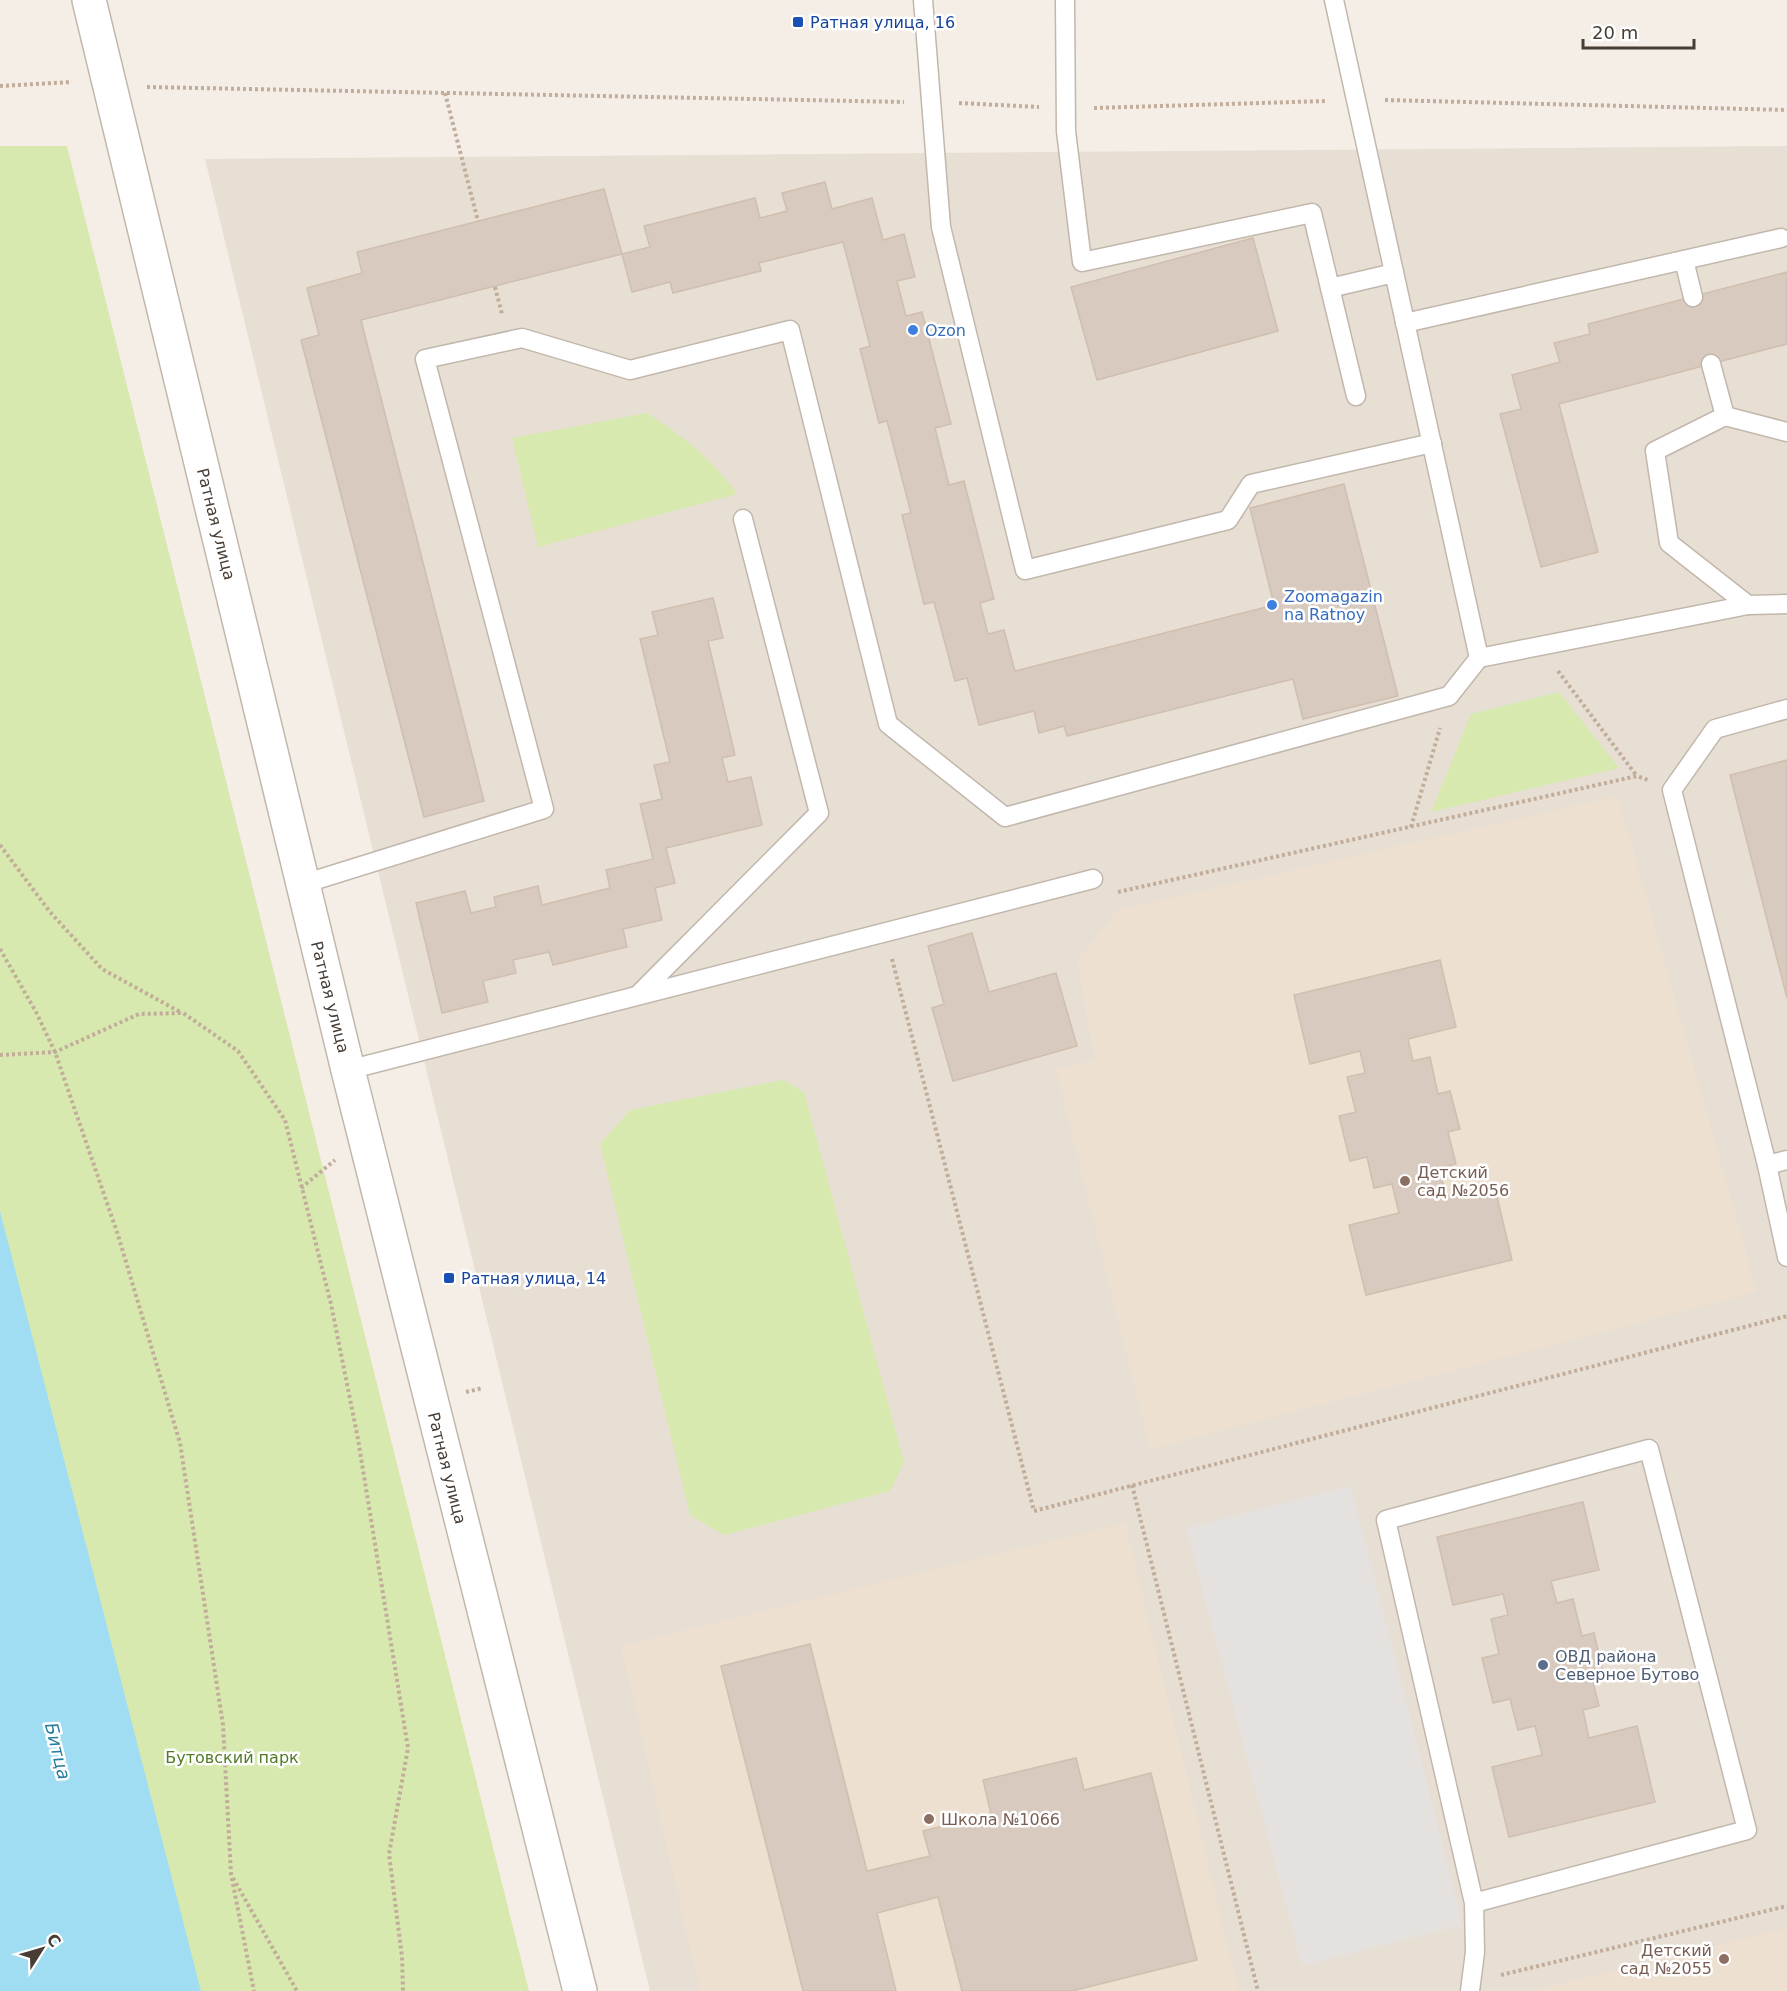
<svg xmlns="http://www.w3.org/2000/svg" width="1787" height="1991" viewBox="0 0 1787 1991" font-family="'DejaVu Sans',sans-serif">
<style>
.residential{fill:#e8dfd4}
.education{fill:#ede0d0}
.green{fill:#d7e9ae}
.parking{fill:#e4e1df}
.water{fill:#a1ddf2}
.building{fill:#d8cabf;stroke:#d0beaf;stroke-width:1.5}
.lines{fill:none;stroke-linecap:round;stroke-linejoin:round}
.service-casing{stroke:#c2b7ac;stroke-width:21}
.minor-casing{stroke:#c2b7ac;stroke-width:36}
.path{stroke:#c1ad9a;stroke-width:4;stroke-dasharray:3 3;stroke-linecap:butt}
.service{stroke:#fff;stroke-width:18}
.minor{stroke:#fff;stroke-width:33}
.transit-dot{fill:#1a4fb4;stroke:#fff;stroke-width:2}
.shop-dot{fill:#3f7fe0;stroke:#fff;stroke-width:2}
.education-dot{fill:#8d6e63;stroke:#fff;stroke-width:2}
.service-dot{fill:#5c6f8a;stroke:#fff;stroke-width:2}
.labels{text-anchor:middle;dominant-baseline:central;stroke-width:5;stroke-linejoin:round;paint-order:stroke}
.transit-label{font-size:16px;fill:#164399;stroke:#fff;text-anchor:start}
.shop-label{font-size:16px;fill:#366cbe;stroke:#fff;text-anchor:start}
.street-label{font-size:16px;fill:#473d35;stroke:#fff}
.education-label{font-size:16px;fill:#785e54;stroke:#fff;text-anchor:start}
.service-label{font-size:16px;fill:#4e5e75;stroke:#fff;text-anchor:start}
.park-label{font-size:16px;fill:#537a27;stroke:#fff}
.water-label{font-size:18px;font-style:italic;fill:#287d9c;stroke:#fff}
</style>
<rect width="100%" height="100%" fill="#f4eee6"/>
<!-- residential -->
<polygon class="residential" points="1787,146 1787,1991 650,1991 205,159"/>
<!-- education -->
<g class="education">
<polygon points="1618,796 1757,1292 1150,1449 1056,1070 1095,1059 1077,960 1118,910"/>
<polygon points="1125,1523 1239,1991 700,1991 621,1646"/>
<polygon points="1787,1928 1787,1991 1535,1991 1535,1990"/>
</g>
<!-- green -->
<g class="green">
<polygon points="0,146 67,146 529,1991 0,1991"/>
<path d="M647,413C684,437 711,458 737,494L538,547L512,438Z"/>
<polygon points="1559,692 1619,768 1431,812 1471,714"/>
<polygon points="783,1080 804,1092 904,1462 890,1491 724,1535 690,1515 600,1144 630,1110"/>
</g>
<!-- parking -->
<polygon class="parking" points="1351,1486 1463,1925 1302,1966 1186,1528"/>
<!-- water -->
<polygon class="water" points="0,1211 201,1991 0,1991"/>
<!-- building -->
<g class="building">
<polygon points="825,182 832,209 872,198 883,240 904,234 915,277 897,281 906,316 922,312 951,424 935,428 949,485 964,481 994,599 980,603 988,634 1004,630 1015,671 1274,605 1250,508 1344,484 1398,696 1303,719 1293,679 1067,736 1064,726 1039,733 1034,711 979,725 967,678 955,681 934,602 924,604 902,515 911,513 887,421 879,423 860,349 870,346 843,242 759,263 761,271 673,293 670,282 632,292 622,254 650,247 644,226 755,198 760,218 787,211 782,193"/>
<polygon points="604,189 622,254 361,320 484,801 424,817 301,340 319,335 307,288 362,273 357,252"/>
<polygon points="1253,238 1278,331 1097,380 1071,287"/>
<polygon points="1787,272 1787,344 1559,404 1598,552 1541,567 1500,414 1521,409 1512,375 1560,362 1554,343 1590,334 1588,324"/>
<polygon points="713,598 723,638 708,641 735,755 722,758 728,782 751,777 762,825 666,848 675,883 655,888 662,920 623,929 627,947 553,965 549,952 513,960 516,973 483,981 488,1002 442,1013 416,903 465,891 471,913 496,907 494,897 538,886 542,905 610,888 606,870 653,859 640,804 662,799 654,765 670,762 640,639 658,635 652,612"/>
<polygon points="1787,760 1787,998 1730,775"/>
<polygon points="972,933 989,992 1056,973 1077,1046 953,1081 932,1008 944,1004 928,946"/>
<polygon points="1440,960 1456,1027 1408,1039 1413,1061 1430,1057 1438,1094 1450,1091 1460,1129 1448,1132 1456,1164 1439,1168 1446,1196 1494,1184 1512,1260 1366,1295 1349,1225 1399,1213 1392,1184 1374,1188 1367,1157 1350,1161 1339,1116 1356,1112 1347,1077 1365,1073 1360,1051 1310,1064 1294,995"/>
<polygon points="1583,1502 1599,1570 1551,1581 1557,1603 1573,1599 1582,1636 1594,1633 1603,1672 1591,1674 1599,1706 1583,1710 1589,1738 1637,1726 1655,1802 1509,1837 1492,1767 1542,1755 1535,1726 1518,1730 1510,1699 1493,1703 1482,1658 1499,1654 1491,1619 1508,1615 1503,1594 1453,1605 1437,1537"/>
<polygon points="810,1644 867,1871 930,1856 923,1831 991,1814 983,1780 1076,1758 1084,1790 1151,1773 1197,1960 1072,1991 962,1991 938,1897 877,1913 896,1991 803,1991 721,1666"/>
</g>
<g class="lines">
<!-- service casing -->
<g class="service-casing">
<g id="service">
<polyline points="923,0 941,227 1025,570 1228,520 1251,484 1432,443"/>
<polyline points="1065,0 1066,131 1082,262 1312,213 1356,396"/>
<polyline points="1334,0 1479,658 1748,605 1787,604"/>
<polyline points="1684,260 1693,297"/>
<polyline points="1330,288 1394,273"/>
<polyline points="1405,323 1781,238"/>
<polyline points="1711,364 1725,416"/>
<polyline points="1748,605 1669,543 1655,451 1725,416 1787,432"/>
<polyline points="1787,709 1715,729 1672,790 1767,1165 1787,1257"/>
<polyline points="303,884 544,809 425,359 522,338 630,370 790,330 888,724 1005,817 1449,696 1479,658"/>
<polyline points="639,994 819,813 743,519"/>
<polyline points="348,1070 1093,879"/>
<polyline points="1767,1165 1787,1160"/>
<polyline points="1470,1991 1475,1952 1474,1903 1386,1520 1649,1449 1747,1830 1474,1903"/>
</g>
</g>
<!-- minor casing -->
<g class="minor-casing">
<polyline id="minor" points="89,0 348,1070 580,1991"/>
</g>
<!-- path -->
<g class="path">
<polyline points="0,86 72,82"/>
<polyline points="147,87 904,102"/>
<polyline points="445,93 478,221"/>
<polyline points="1385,100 1787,110"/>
<polyline points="959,103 1039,107"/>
<polyline points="1094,108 1327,101"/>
<polyline points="495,287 502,314"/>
<polyline points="1558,671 1636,775"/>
<polyline points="1411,827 1440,728"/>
<polyline points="0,845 50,912 102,969 182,1013"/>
<polyline points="1118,892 1637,776 1648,780"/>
<polyline points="0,949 36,1012 55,1052 118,1235 180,1443 223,1725 231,1874 254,1991"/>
<polyline points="892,959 1034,1511 1787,1316"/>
<polyline points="0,1055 55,1052 139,1014 183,1013 238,1051 285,1120 331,1304 358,1439 408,1748 389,1854 402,1957 403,1991"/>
<polyline points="301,1188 335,1160"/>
<polyline points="466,1392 483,1388"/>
<polyline points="1132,1485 1258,1991"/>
<polyline points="233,1878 297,1991"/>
<polyline points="1501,1975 1787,1906"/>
</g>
<!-- service -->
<use href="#service" class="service"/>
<!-- minor -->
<use href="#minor" class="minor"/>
</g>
<!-- markers -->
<g class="transit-dot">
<rect x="792" y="16" width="12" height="12" rx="3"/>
<rect x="443" y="1272" width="12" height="12" rx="3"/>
</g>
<g class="shop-dot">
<circle cx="913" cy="330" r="6"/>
<circle cx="1272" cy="605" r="6"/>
</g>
<g class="education-dot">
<circle cx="1405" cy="1181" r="6"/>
<circle cx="929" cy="1819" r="6"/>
<circle cx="1724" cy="1959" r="6"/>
</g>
<circle class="service-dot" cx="1543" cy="1665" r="6"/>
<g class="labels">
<!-- transit labels -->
<g class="transit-label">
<text x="810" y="22">Ратная улица, 16</text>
<text x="461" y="1278">Ратная улица, 14</text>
</g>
<!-- shop labels -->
<g class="shop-label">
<text x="925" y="330">Ozon</text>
<text x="1284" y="596">Zoomagazin<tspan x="1284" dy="18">na Ratnoy</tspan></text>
</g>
<!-- street labels -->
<g class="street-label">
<text transform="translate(216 524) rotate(76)">Ратная улица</text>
<text transform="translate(330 997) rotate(76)">Ратная улица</text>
<text transform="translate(447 1468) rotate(76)">Ратная улица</text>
</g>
<!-- education labels -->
<g class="education-label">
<text x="1417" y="1172">Детский<tspan x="1417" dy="18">сад №2056</tspan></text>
<text x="941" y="1819">Школа №1066</text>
<text x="1712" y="1950" text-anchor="end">Детский<tspan x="1712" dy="18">сад №2055</tspan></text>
</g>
<!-- service labels -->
<g class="service-label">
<text x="1555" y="1656">ОВД района<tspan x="1555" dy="18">Северное Бутово</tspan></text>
</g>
<!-- park labels -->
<g class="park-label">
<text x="232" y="1757">Бутовский парк</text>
</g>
<!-- water labels -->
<g class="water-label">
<text transform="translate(58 1751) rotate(76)">Битца</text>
</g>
</g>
<!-- north arrow -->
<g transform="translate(42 1949) rotate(53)" stroke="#ffffff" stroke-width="4.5" paint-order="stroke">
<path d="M0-4.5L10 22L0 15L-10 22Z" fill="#473d35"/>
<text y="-9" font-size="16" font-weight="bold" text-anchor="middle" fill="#473d35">С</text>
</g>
<!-- scale -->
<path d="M1583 39v9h111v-9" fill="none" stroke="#473d35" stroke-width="3"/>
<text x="1592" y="39" font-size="18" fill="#473d35" stroke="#ffffff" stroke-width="4.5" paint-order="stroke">20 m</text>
</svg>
